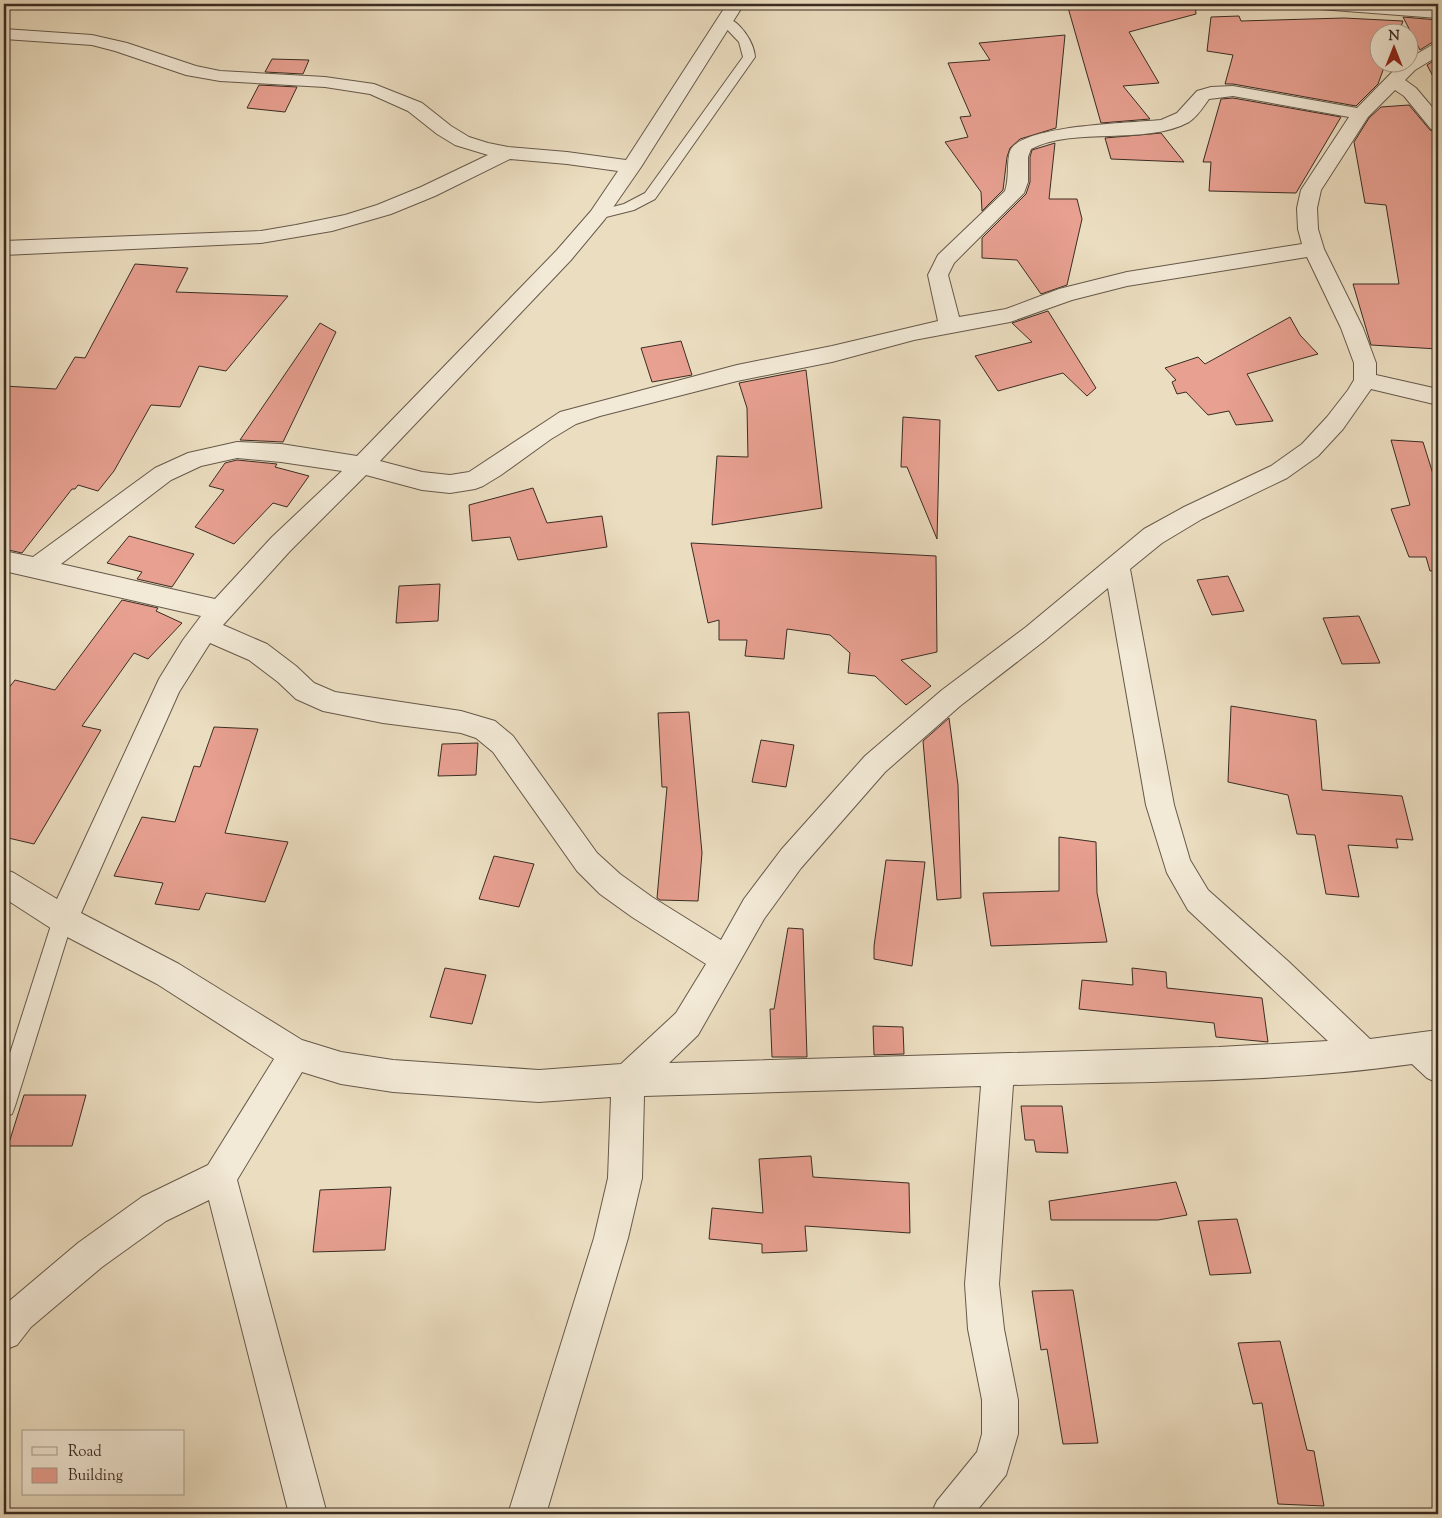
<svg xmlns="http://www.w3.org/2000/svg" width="1442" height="1518" viewBox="0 0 1442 1518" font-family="'Sorts Mill Goudy',serif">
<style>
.building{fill:#e8a091;stroke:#3a2d23}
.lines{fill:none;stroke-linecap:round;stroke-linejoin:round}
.service-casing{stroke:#66594a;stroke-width:2}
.minor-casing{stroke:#66594a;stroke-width:2}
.service{fill:#f2e9d6;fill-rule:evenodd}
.minor{fill:#f2e9d6;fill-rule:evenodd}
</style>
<rect width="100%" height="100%" fill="#ebddc0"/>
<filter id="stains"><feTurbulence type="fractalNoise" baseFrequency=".004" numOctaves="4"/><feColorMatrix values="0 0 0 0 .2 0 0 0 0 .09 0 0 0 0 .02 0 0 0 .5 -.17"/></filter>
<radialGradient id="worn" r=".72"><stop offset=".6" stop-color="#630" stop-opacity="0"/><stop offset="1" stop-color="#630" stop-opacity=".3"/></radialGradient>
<!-- building -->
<g class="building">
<polygon points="1067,4 1195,4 1196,14 1129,32 1159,83 1123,86 1150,119 1101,123"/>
<polygon points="1239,16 1241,21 1344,18 1403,21 1399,32 1380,32 1380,62 1386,62 1378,84 1356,106 1233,84 1225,84 1233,55 1207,51 1211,17"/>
<polygon points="1403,17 1438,20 1438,42 1431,43 1420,50"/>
<polygon points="1065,35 1056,128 1020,139 1010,148 1007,157 1003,190 982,211 981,192 945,142 968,137 960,117 971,116 948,63 990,60 979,43"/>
<polygon points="1438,58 1438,86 1427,65"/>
<polygon points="272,59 309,60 303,74 265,72"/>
<polygon points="259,85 297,87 285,112 247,108"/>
<polygon points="1233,98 1341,117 1296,193 1209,191 1211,162 1203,162 1221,99"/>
<polygon points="1409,105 1430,130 1438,133 1438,349 1371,345 1353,284 1399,284 1386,205 1365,203 1354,142 1369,118 1381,107"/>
<polygon points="1161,133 1184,162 1111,159 1105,138"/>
<polygon points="1055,143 1049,199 1077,199 1082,219 1067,285 1041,294 1017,260 982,258 982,238 1026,194 1030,182 1030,157 1032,150"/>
<polygon points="135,264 188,268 176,292 288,296 226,371 199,366 180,407 151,405 114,471 98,491 78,485 75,489 72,489 22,553 4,549 4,386 56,389 75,357 85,358"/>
<polygon points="1048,311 1096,388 1087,396 1063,373 998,391 975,356 1032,342 1012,323"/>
<polygon points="1290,317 1300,335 1318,354 1247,374 1273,421 1236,425 1229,411 1208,415 1186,392 1177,394 1172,382 1176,380 1165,368 1198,357 1205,364"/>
<polygon points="320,323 336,332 283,442 240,440"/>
<polygon points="681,341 692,375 652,382 641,348"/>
<polygon points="806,370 822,508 712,525 717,456 748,457 747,408 739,383"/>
<polygon points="903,417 940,420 937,539 907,467 901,467"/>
<polygon points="1391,440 1423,442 1438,490 1438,570 1430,571 1426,557 1409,557 1391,509 1410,505"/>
<polygon points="237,460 277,464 275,467 309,476 287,507 273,503 234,544 195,527 224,490 209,486 225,463"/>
<polygon points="533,488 547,523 602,516 607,547 518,560 510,537 472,541 469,505"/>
<polygon points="129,536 194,554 172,587 137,579 142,572 107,563"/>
<polygon points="691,543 936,556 937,652 901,660 931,686 906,705 875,676 848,673 850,653 830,635 787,629 784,659 745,656 747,640 719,640 719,620 708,623"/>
<polygon points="1228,576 1244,611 1212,615 1197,580"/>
<polygon points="440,584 438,621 396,623 399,586"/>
<polygon points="122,600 158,608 156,611 182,623 148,659 134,653 82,726 101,730 34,844 4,837 4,694 15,680 55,690"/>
<polygon points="1359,616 1380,663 1342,664 1323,618"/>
<polygon points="1231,706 1316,720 1322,790 1402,796 1413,840 1396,839 1398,848 1348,845 1359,897 1326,894 1315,835 1297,834 1288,795 1228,782"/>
<polygon points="689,712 702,853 698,901 660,900 657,898 667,787 662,787 658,713"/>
<polygon points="949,718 958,785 961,898 937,900 923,741"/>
<polygon points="214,727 258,729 225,833 288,842 265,902 206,893 199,910 155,904 163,883 114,876 142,817 175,822 194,766 200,767"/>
<polygon points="761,740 794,745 786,787 752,782"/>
<polygon points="478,743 476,775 438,776 442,744"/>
<polygon points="1059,837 1096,842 1097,893 1107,942 991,946 983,893 1059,891"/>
<polygon points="494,856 534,864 519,907 479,899"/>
<polygon points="886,860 925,862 912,966 874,959 874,946"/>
<polygon points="788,928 803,929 807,1057 772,1057 770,1009 774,1009"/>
<polygon points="445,968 486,975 472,1024 430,1017"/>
<polygon points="1132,968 1166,972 1167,988 1262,998 1268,1042 1216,1037 1214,1023 1079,1009 1082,980 1133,985"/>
<polygon points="873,1026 903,1027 904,1054 874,1055"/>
<polygon points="24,1095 86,1095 72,1146 8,1146"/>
<polygon points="1021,1106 1062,1106 1068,1153 1036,1152 1034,1140 1025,1140"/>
<polygon points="811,1156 813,1177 909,1183 910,1233 805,1226 807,1251 762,1253 762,1244 709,1239 712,1208 763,1213 759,1159"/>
<polygon points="1176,1182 1187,1215 1158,1220 1051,1220 1049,1201"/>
<polygon points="391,1187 385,1250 313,1252 320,1190"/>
<polygon points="1237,1219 1251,1273 1210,1275 1198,1221"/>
<polygon points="1073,1290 1088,1381 1098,1443 1063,1444 1047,1349 1041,1350 1032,1291"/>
<polygon points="1280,1341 1307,1450 1314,1451 1324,1506 1278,1504 1262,1403 1253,1404 1238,1343"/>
</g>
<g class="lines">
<!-- service casing -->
<g class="service-casing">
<g id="service">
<path d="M725,17C740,21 754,42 755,57L655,199L634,210L598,219L593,218L591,215L593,212L624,204L645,193L743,57L739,42L719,21Z"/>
<polygon points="63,910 70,912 73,919 15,1106 12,1114 4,1117 4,1072 53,919 56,912"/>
</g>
</g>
<!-- minor casing -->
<g class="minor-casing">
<g id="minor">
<path d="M727,4H744L641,167L605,219L571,260L380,461L422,472L450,475L469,472L560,412L737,365L832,346L938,321L928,275L938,255L1005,191C1010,177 1006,158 1011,149C1026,125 1131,123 1161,120L1177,113L1197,91L1211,87L1233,86L1357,108L1402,62H1410V58L1432,45L1438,44V56L1415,70L1405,80L1416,88L1438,114V131L1431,129L1404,96L1395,90L1368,117L1321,190L1317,208L1318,229L1324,249L1363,328L1376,363V375L1438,389V405L1371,389L1343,429L1318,456L1287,478L1202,519L1162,543L1130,569L1174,805L1190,860L1208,890L1289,962L1370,1039L1438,1030V1083L1427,1078L1412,1064C1280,1083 1145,1081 1013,1085L999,1284L1004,1329L1018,1400V1434L1006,1475L974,1514H931L937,1501L977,1452L982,1434V1400L968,1329L965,1284L981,1086L644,1096L642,1178L628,1238L546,1514H508L594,1238L608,1178L611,1097L539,1102L393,1092L341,1084L302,1072L237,1180L327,1514H289L209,1200L166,1221L102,1267L31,1327L17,1345L4,1350V1306L7,1303L78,1243L142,1197L208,1165L274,1059L157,984L52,929L4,898V869L14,873L57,899L159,679L183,640L201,616L4,571V551L33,557L155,468L188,453L237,442L281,444L357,456L557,250L591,211L618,171L567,164L510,159L435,196L391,214L332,231L261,243L4,255V241L261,231L296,225L345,215L377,205L421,187L488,155L455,145L437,134L408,111L370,94L325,87L220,81L186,75L115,51L92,45L4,39V29L92,35L127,43L196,66L220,71L325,77L374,84L422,103L451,126L469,137L488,143L508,147L567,152L626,160ZM1233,96L1349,117L1301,190L1297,208L1298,229L1302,244L1127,272L1059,289L1006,309L959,317L948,275L954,263L1024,193L1028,182V157L1031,149C1074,126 1145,146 1189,122C1197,117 1204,106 1209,99ZM1307,257L1341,328L1354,363V380L1348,390L1327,417L1302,444L1271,466L1184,507L1144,529L1026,627L942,690L865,756L781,850L744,899L721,940L652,897L620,874L597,853L513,736L495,721L461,711L335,692L314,683L296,666L267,644L223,625L290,551L366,475L422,490L450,493L475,489L483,486L501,475L551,439L576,424L600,416L737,381L832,362L914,340L1010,322L1072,300L1127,286ZM237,458L281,462L342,471L272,537L215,599L61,564L171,480L201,466ZM1108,588L1146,805L1167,873L1188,910L1328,1041L1219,1047L669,1063L698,1035L764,919L801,868L885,772L960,706L1044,641ZM210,643L249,660L278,682L296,699L323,711L383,723L461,733L476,738L493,752L577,871L600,894L632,917L706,964L676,1013L621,1064L539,1070L393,1060L341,1052L302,1040L179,964L81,913L179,692Z"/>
<polygon points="1311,4 1384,4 1438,8 1438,18 1320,9 1314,8"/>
</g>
</g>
<!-- service -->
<use href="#service" class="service"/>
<!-- minor -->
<use href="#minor" class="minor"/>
</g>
<!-- margin -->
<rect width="1442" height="1518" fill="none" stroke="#ebddc0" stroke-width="20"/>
<rect x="5" y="5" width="1432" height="1508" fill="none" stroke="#3a2d23" stroke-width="2.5"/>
<rect x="10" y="10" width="1422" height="1498" fill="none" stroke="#3a2d23"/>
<!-- legend -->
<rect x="22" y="1430" width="162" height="65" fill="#f2e9d6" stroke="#a89e8e"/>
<rect x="32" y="1447" width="25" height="8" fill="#f2e9d6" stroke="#a89e8e"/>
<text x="68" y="1456" font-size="15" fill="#3a2d23">Road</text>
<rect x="32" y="1468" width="25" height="15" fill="#e8a091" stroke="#a89e8e"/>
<text x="68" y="1480" font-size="15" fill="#3a2d23">Building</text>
<!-- north arrow -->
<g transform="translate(1394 48)"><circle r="24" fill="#f2e9d6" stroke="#a89e8e"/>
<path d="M0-4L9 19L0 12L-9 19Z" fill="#8f2418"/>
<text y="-8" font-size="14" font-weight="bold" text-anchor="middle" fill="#3a2d23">N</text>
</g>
<rect width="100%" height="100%" filter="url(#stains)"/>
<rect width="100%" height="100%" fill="url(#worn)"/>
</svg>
